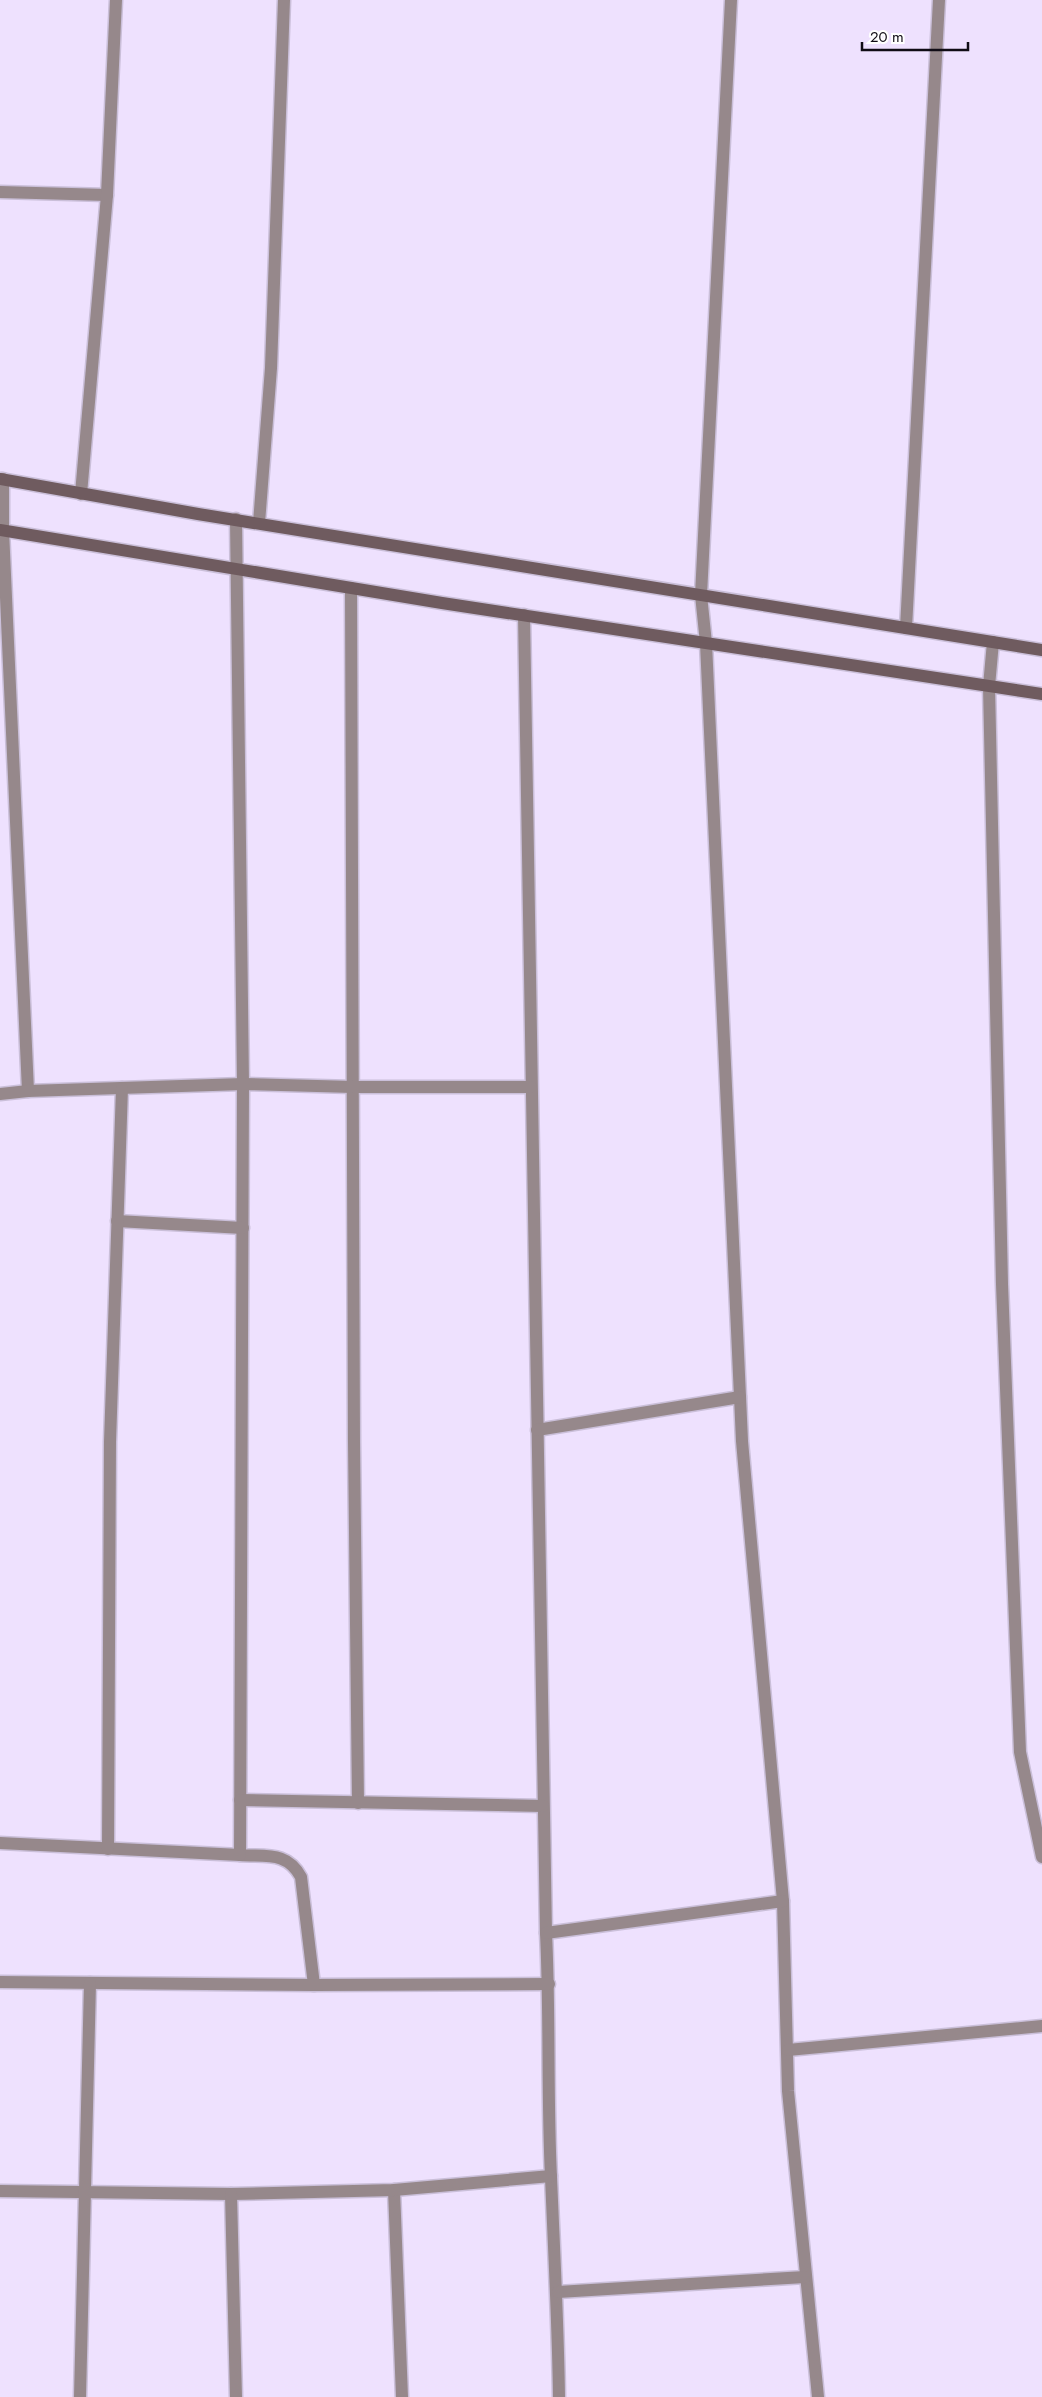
<svg xmlns="http://www.w3.org/2000/svg" width="1042" height="2397" viewBox="0 0 1042 2397" font-family="Jost,sans-serif">
<style>
.lines{fill:none;stroke-linecap:round;stroke-linejoin:round}
.service-casing{stroke:#cabfd9;stroke-width:15}
.minor-casing{stroke:#cabfd9;stroke-width:15}
.secondary-casing{stroke:#cabfd9;stroke-width:15}
.service{stroke:#96888b;stroke-width:12}
.minor{stroke:#96888b;stroke-width:12}
.secondary{stroke:#6f5b5f;stroke-width:12}
</style>
<rect width="100%" height="100%" fill="#eee1fe"/>
<g class="lines">
<!-- service casing -->
<g class="service-casing">
<g id="service">
<polyline points="0,192 107,195"/>
<polyline points="81,494 107,195 116,0"/>
</g>
</g>
<!-- minor casing -->
<g class="minor-casing">
<g id="minor">
<polyline points="731,0 701,595 706,643 742,1441 783,1901 788,2091 818,2397"/>
<polyline points="3,479 3,530 28,1091"/>
<path d="M236,519L243,1084L240,1855C266,1857 287,1851 301,1877L314,1985"/>
<polyline points="259,523 271,368 284,0"/>
<polyline points="351,588 354,1442 358,1803"/>
<path d="M524,615L546,1933C550,2015 547,2096 551,2177C554,2250 558,2323 559,2397"/>
<polyline points="906,628 939,0"/>
<polyline points="993,642 989,686 1002,1284 1020,1752 1042,1857"/>
<polyline points="0,1094 28,1091 243,1084 353,1087 531,1087"/>
<polyline points="117,1221 243,1228"/>
<polyline points="537,1430 740,1397"/>
<polyline points="240,1800 543,1806"/>
<polyline points="0,1843 240,1855"/>
<polyline points="108,1849 110,1442 122,1088"/>
<polyline points="546,1933 783,1901"/>
<polyline points="0,1982 314,1985 549,1984"/>
<polyline points="788,2050 1042,2026"/>
<polyline points="394,2190 402,2397"/>
<polyline points="0,2191 231,2194 394,2190 551,2176"/>
<polyline points="231,2194 236,2397"/>
<polyline points="558,2292 805,2277"/>
<polyline points="80,2397 90,1983"/>
</g>
</g>
<!-- secondary casing -->
<g class="secondary-casing">
<g id="secondary">
<polyline points="0,479 198,514 1042,650"/>
<polyline points="0,530 442,603 1042,694"/>
</g>
</g>
<!-- service -->
<use href="#service" class="service"/>
<!-- minor -->
<use href="#minor" class="minor"/>
<!-- secondary -->
<use href="#secondary" class="secondary"/>
</g>
<!-- scale -->
<path d="M862 42v8h106v-8" fill="none" stroke="#100c15" stroke-width="2.5"/>
<text x="870" y="42" font-size="15" fill="#100c15" stroke="#ffffff" stroke-width="4" paint-order="stroke">20 m</text>
</svg>
